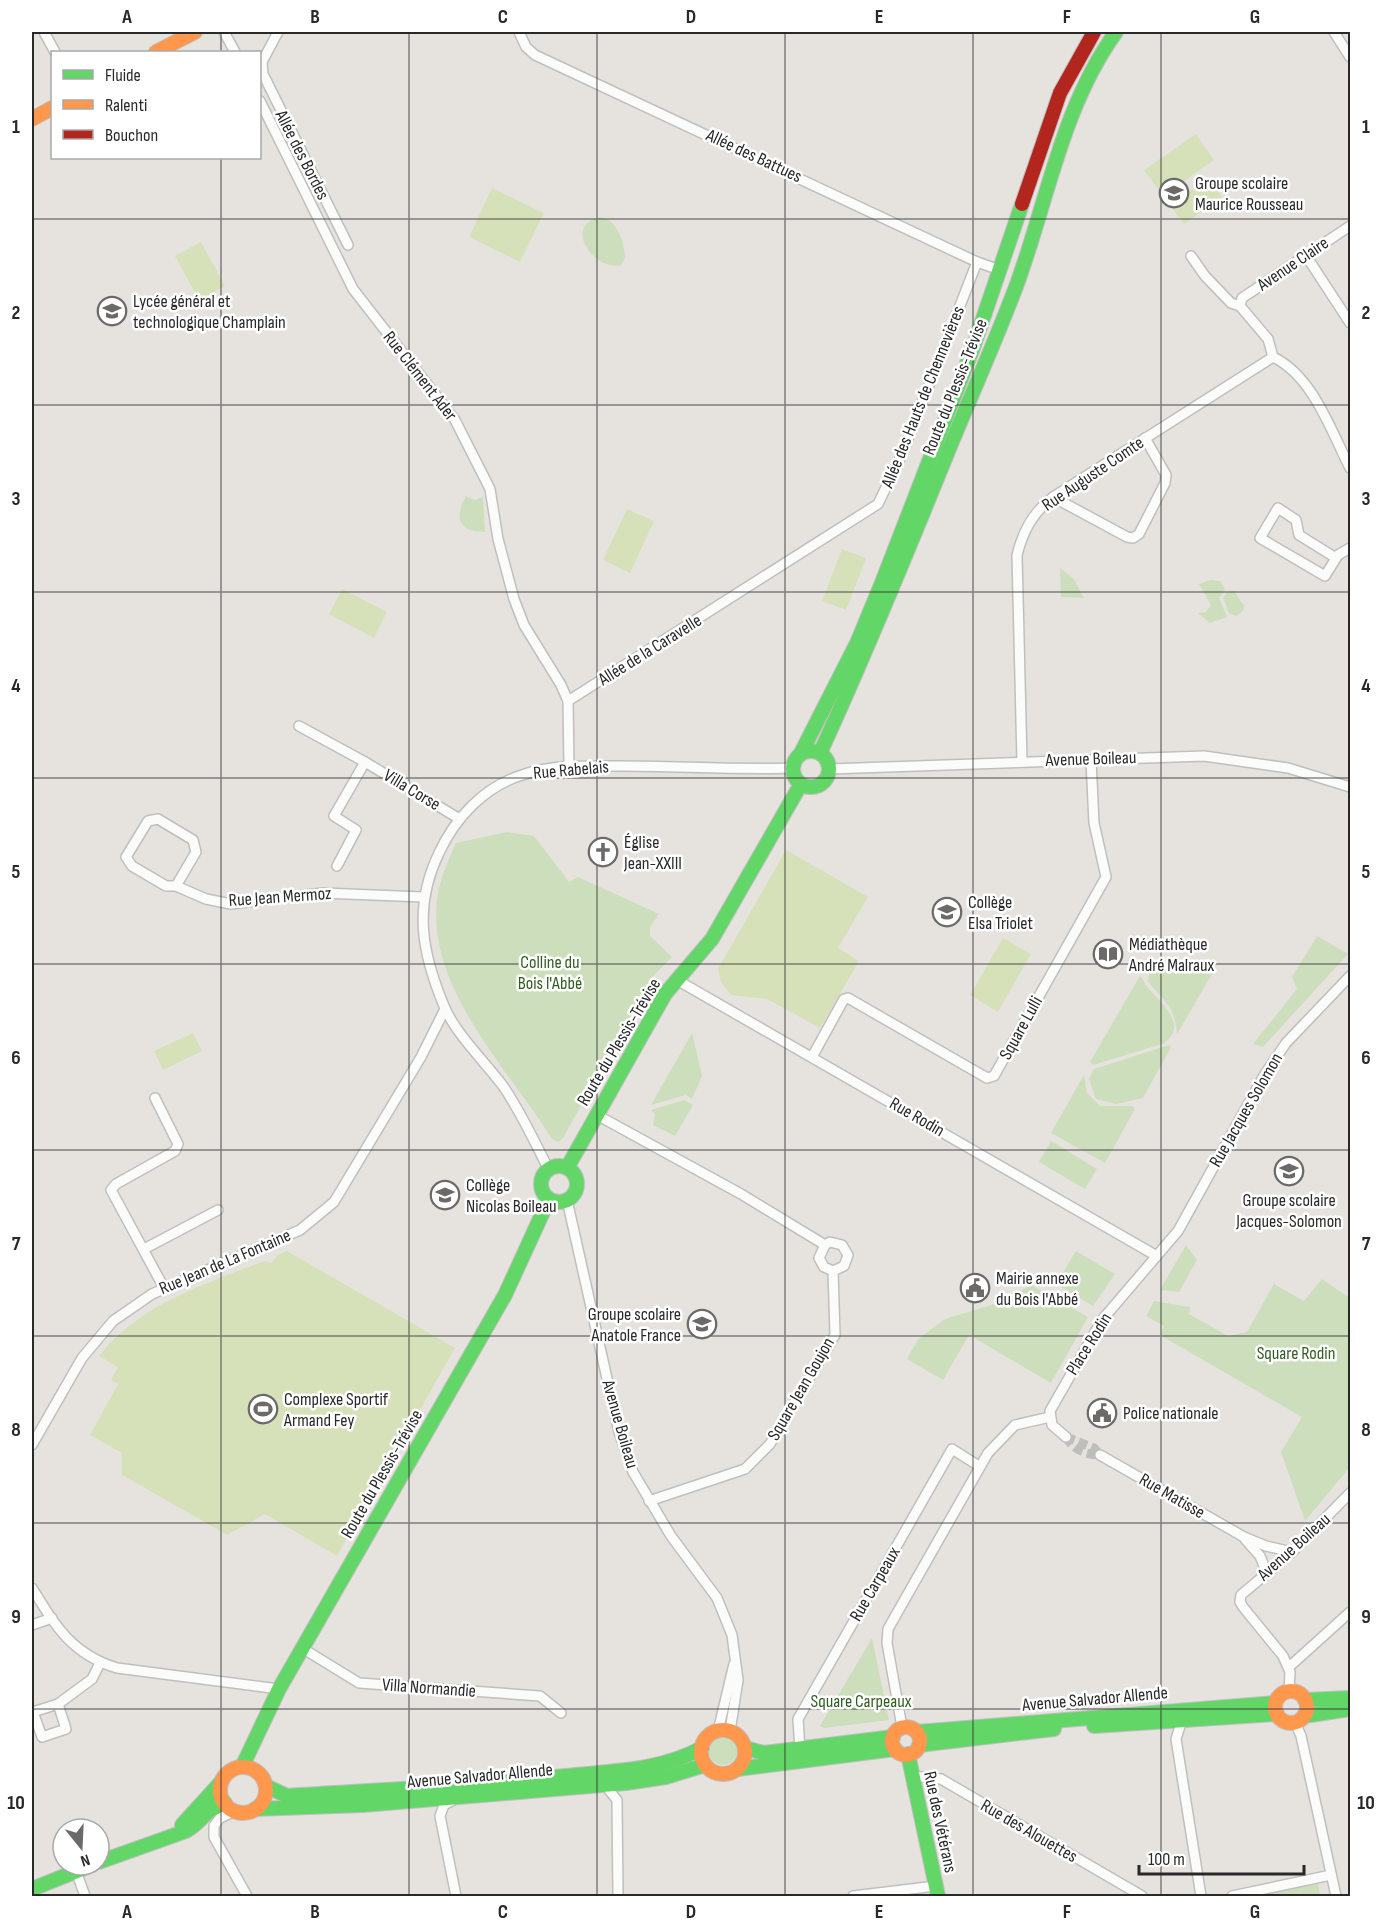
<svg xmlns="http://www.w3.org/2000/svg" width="1382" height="1928" viewBox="0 0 1382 1928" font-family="'Sofia Sans Condensed',sans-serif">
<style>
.green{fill:#ccdebb}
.pitch{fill:#d6e1ba}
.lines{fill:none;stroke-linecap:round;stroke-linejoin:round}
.street-tunnel{stroke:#c0bebb;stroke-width:9;stroke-dasharray:9 4.5;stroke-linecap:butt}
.street-casing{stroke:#c0bfc0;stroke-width:12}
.fast-casing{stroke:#c0bfc0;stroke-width:16}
.slow-casing{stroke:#c0bfc0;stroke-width:16}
.jam-casing{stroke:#c0bfc0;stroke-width:16}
.street{stroke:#fbfbfa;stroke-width:9}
.fast{stroke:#63d668;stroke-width:14}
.slow{stroke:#ff974d;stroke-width:14}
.jam{stroke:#b3261e;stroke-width:14}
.grid{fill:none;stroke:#292929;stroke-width:1.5;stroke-opacity:0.55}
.labels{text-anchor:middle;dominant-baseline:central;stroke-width:5;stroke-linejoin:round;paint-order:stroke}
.street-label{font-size:18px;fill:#292929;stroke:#fff}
.poi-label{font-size:18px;fill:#292929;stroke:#fff;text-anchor:start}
.park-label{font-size:18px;fill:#325d22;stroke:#fff}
.neatline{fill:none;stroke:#292929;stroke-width:2}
.grid-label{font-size:20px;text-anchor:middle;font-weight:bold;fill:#292929}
</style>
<rect width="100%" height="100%" fill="#e6e3df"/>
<!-- green -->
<g class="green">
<path d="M600,217C618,220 624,242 625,258L621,265C594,272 562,225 600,217Z"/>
<path d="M466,496L474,500L483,497L485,532C458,532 454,518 466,496Z"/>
<polygon points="1060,568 1074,579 1084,598 1061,597"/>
<polygon points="1210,580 1220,581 1225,589 1219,598 1227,617 1210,623 1198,613 1206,612 1211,605 1199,584"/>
<polygon points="1234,591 1244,606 1243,611 1236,616 1229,613 1223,598 1227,592"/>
<path d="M507,832L534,836L569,882L578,877L659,914L650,927V936L672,957L652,977L563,1138L558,1142L552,1139C508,1069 427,988 437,900C439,880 448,861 456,843Z"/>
<polygon points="1317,936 1348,954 1263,1047 1253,1044 1297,989 1292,977"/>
<path d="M1159,963L1171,965L1187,973L1200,971L1212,974L1177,1034C1174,1004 1165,1003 1148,981L1150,967Z"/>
<path d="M1140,976C1144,980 1145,985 1148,988C1160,1002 1191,1027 1162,1044L1093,1065L1090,1062Z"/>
<polygon points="692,1033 702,1076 692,1099 686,1095 651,1105"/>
<polygon points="1169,1045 1171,1047 1143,1098 1116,1104 1096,1099 1089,1079 1094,1069"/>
<polygon points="1084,1075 1087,1093 1100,1106 1132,1106 1135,1109 1105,1163 1051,1133"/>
<polygon points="684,1100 693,1105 675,1136 653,1125 655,1114 651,1110"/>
<polygon points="1051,1141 1097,1169 1085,1189 1039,1162"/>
<polygon points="1186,1245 1197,1260 1179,1292 1160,1290"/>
<polygon points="1076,1251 1115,1274 1093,1306 1056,1284"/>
<polygon points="1322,1279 1350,1298 1350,1467 1305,1521 1281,1452 1302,1417 1160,1335 1164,1326 1146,1316 1154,1301 1190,1307 1189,1314 1228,1336 1247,1332 1274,1284 1304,1301"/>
<polygon points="1031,1285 1088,1317 1051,1383 969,1335 943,1380 907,1359 918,1339 945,1319 998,1303"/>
<polygon points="872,1638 889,1720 824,1728 820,1726"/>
<circle cx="723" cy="1751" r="14"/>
<polygon points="1318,1883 1320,1896 1251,1896"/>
</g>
<!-- pitch -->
<g class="pitch">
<polygon points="1196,134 1214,160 1163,196 1144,170"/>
<polygon points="1208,178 1222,197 1184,224 1170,205"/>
<polygon points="492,188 544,213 520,262 469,237"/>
<polygon points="201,242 225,286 199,300 175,256"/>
<polygon points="627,509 654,521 630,573 603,560"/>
<polygon points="842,549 866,558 846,610 822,601"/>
<polygon points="342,589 387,612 374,638 329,614"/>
<polygon points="786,850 868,897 838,948 859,961 820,1028 767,999 731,995 721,982 718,969"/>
<polygon points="1003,938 1031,954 998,1012 970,995"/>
<polygon points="193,1033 202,1051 163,1070 154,1051"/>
<path d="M287,1251L455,1348L337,1556L265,1514L227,1535L122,1475V1453L90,1435L118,1384L111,1380L118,1367L99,1356C141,1303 203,1285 264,1261L271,1263L278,1255Z"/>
</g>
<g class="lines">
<!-- street-tunnel -->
<g class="street-tunnel">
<path d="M1066,1437C1072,1449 1086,1455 1100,1455"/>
<polyline points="1066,1437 1094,1448 1100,1455"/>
</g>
<!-- street casing -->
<g class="street-casing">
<g id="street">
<polyline points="44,32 55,52"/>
<polyline points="224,32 235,52"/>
<polyline points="278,32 262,62 263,74 348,245"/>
<polyline points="519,32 526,47 535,55 977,262 1000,270"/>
<polyline points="1334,32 1350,57"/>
<polyline points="260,101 353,289 455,420 490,489 498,539 514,599 524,625 561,685 568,701 569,767"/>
<polyline points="1305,254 1350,323"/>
<polyline points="1191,256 1205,276 1231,303 1240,306 1268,339 1273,357"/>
<polyline points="1240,306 1242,298 1350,226"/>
<path d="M1273,357C1313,376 1331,431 1350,468"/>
<polyline points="1053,497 1127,537 1133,538 1139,534 1165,483 1166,475 1145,438"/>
<polyline points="1336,558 1299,535 1296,520 1278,508 1260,538 1325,576 1338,555 1350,548"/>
<polyline points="568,701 878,504 903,452 977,262"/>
<polyline points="299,726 365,762 334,816 356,830 337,866"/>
<polyline points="365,762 458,818"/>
<path d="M1022,762L1017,555C1023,531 1033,512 1053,497L1273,357"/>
<polyline points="829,769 1204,756 1288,768 1350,787"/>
<polyline points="176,886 196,852 193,840 158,819 148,821 126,857 132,866 166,886 176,886 206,899 231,904 323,893 423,897"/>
<polyline points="677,980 1155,1255"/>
<polyline points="812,1057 844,999 848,998 987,1078 994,1076 1106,877 1094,823 1091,760"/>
<polyline points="155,1098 178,1144 175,1151 116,1184 111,1190 164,1288"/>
<polyline points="597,1115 741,1194 825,1245 830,1242 842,1245 848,1255 844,1266 833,1271 824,1267 819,1258 825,1245"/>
<path d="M549,1170C534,1141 521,1112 503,1086C485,1062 455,1033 444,1006C422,953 413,907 439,853C455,818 484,787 522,775C553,764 588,766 621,766C678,766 735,770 793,768"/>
<polyline points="567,1200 619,1432 633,1472 671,1536 717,1598 732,1635 738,1680 730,1731"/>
<polyline points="144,1249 218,1210"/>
<polyline points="1066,1437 1052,1425 1050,1411 1102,1320 1178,1231 1265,1074 1286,1043 1350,976"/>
<polyline points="32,1445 82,1358 113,1321 152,1294 300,1230 334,1202 421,1057 445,1009"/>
<polyline points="1100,1455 1244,1537 1266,1546 1292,1552"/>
<polyline points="649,1501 745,1469 770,1444 835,1335 833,1271"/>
<polyline points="1245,1539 1260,1556 1267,1573"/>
<path d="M32,1588C56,1627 72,1654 117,1668L279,1689"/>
<polyline points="32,1625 52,1618"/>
<polyline points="302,1648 359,1683 540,1696 561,1713"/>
<polyline points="1289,1667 1350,1612"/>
<polyline points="1289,1691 1290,1672 1283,1656 1243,1607 1240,1602 1241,1595 1292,1552 1350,1493"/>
<polygon points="58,1704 66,1729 42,1737 33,1712"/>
<polyline points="58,1704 92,1679 100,1663"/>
<polyline points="1182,1720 1176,1739 1201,1896"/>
<polyline points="1295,1722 1301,1736 1336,1896"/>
<polyline points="902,1727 887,1643 888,1629 988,1453 1015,1425 1050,1417"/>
<polyline points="718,1731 734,1664"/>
<polyline points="800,1750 798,1719 952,1449 979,1466"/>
<polyline points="912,1776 941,1779 1142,1896"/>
<polyline points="604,1784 617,1800 618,1896"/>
<polyline points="455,1799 444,1805 440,1816 456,1896"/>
<polyline points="235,1811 220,1818 214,1826 214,1837 247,1896"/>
<polyline points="76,1871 85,1896"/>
<polyline points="853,1896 936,1886"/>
<polyline points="1232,1896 1331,1875"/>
</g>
</g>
<!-- fast casing -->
<g class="fast-casing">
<g id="fast">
<circle cx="811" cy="769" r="18"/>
<polyline points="801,753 857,643 881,585 973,348 1022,204"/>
<path d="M820,753C867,651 909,548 951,444C973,391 997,338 1017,284C1048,199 1062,107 1116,32"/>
<circle cx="559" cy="1184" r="18"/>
<polyline points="567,1168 665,994 712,939 801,784"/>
<polyline points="1305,1700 1350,1698"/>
<polyline points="1304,1716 1350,1709"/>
<polyline points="1094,1726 1277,1714"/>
<polyline points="917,1732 1275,1703"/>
<polyline points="919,1745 1054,1729"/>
<polyline points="745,1748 764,1753 893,1737"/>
<polyline points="908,1754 938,1896"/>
<polyline points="242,1767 279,1689 505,1295 549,1199"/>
<polyline points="737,1769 895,1749"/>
<path d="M266,1786L287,1796C380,1790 472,1786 565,1776C612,1771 660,1771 702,1748"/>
<polyline points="255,1809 363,1805 626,1783 666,1777 705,1765"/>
<polyline points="182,1825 222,1781"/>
<path d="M99,1862L186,1831C204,1821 203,1810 225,1803"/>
<polyline points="32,1889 92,1865"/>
</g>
</g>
<!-- slow casing -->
<g class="slow-casing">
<g id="slow">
<polyline points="156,52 195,32"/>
<polyline points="32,119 52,108"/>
<circle cx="1291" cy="1707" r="16"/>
<circle cx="906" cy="1741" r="14"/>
<circle cx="723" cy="1752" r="22"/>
<circle cx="243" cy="1790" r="23"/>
</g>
</g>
<!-- jam casing -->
<g class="jam-casing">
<polyline id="jam" points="1022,204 1060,93 1094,32"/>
</g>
<!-- street -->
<use href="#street" class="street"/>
<!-- fast -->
<use href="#fast" class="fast"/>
<!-- slow -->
<use href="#slow" class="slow"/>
<!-- jam -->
<use href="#jam" class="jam"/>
</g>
<!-- grid -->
<path class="grid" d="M221,32V52M409,32V1896M597,32V1896M785,32V1896M973,32V1896M1161,32V1896M221,158V1896M32,219H1350M32,405H1350M32,592H1350M32,778H1350M32,964H1350M32,1150H1350M32,1336H1350M32,1523H1350M32,1709H1350"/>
<!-- icons -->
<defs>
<g id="school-ring" transform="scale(1.5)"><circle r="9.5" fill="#fff" stroke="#6b6a69" stroke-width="1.5"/><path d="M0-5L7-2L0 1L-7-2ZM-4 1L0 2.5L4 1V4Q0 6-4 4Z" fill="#6b6a69"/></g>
<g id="church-ring" transform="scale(1.5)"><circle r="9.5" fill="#fff" stroke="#6b6a69" stroke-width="1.5"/><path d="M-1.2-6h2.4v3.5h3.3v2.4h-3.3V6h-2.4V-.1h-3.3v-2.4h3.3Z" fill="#6b6a69"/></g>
<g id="library-ring" transform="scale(1.5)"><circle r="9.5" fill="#fff" stroke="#6b6a69" stroke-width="1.5"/><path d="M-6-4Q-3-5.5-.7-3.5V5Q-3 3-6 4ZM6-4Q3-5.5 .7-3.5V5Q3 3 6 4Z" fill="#6b6a69"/></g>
<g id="civic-ring" transform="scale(1.5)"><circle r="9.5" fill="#fff" stroke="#6b6a69" stroke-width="1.5"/><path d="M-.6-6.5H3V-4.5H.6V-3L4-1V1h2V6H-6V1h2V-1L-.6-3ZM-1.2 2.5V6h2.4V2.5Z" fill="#6b6a69"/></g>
<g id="stadium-ring" transform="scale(1.5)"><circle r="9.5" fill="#fff" stroke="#6b6a69" stroke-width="1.5"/><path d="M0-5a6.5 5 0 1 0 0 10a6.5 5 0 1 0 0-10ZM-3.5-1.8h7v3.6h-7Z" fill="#6b6a69"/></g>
</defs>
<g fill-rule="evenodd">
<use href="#school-ring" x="1174" y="193"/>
<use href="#school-ring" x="112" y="311"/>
<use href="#church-ring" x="603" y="852"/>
<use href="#school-ring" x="947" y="912"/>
<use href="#library-ring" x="1108" y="954"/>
<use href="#school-ring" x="1289" y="1171"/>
<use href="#school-ring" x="445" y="1195"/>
<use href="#civic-ring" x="975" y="1288"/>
<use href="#school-ring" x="702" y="1324"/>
<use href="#stadium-ring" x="263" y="1409"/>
<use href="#civic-ring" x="1102" y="1413"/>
</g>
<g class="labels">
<!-- street labels -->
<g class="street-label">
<text transform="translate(302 155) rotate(63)">Allée des Bordes</text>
<text transform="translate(754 156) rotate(25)">Allée des Battues</text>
<text transform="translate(1293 264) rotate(-34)">Avenue Claire</text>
<text transform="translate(420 376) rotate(52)">Rue Clément Ader</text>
<text transform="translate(955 387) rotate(-68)">Route du Plessis-Trévise</text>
<text transform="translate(923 397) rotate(-68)">Allée des Hauts de Chennevières</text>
<text transform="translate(1093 474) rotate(-34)">Rue Auguste Comte</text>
<text transform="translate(650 650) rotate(-32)">Allée de la Caravelle</text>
<text transform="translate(1091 759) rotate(-2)">Avenue Boileau</text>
<text transform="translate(571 770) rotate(-5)">Rue Rabelais</text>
<text transform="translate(412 790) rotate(31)">Villa Corse</text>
<text transform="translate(280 897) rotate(-4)">Rue Jean Mermoz</text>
<text transform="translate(1021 1028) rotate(-61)">Square Lulli</text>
<text transform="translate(619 1042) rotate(-59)">Route du Plessis-Trévise</text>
<text transform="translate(1246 1110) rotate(-60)">Rue Jacques Solomon</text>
<text transform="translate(917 1117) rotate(30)">Rue Rodin</text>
<text transform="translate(225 1262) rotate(-23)">Rue Jean de La Fontaine</text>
<text transform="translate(1089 1344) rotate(-58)">Place Rodin</text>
<text transform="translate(801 1389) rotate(-60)">Square Jean Goujon</text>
<text transform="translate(620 1424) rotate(74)">Avenue Boileau</text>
<text transform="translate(382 1474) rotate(-60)">Route du Plessis-Trévise</text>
<text transform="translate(1172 1496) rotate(30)">Rue Matisse</text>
<text transform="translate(1294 1547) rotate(-42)">Avenue Boileau</text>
<text transform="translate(875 1584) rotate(-60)">Rue Carpeaux</text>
<text transform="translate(429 1688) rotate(4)">Villa Normandie</text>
<text transform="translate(1095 1699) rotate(-5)">Avenue Salvador Allende</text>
<text transform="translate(480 1776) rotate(-5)">Avenue Salvador Allende</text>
<text transform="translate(940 1822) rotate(78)">Rue des Vétérans</text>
<text transform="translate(1029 1831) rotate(30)">Rue des Alouettes</text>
</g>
<!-- poi labels -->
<g class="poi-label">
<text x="1195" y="183">Groupe scolaire<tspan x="1195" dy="21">Maurice Rousseau</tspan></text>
<text x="133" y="301">Lycée général et<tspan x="133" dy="21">technologique Champlain</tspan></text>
<text x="624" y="842">Église<tspan x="624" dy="21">Jean-XXIII</tspan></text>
<text x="968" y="902">Collège<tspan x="968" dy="21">Elsa Triolet</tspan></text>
<text x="1129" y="944">Médiathèque<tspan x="1129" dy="21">André Malraux</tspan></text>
<text x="466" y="1185">Collège<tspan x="466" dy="21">Nicolas Boileau</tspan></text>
<text x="1289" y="1200" text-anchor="middle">Groupe scolaire<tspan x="1289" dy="21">Jacques-Solomon</tspan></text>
<text x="996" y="1278">Mairie annexe<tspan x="996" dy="21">du Bois l'Abbé</tspan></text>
<text x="681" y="1314" text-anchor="end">Groupe scolaire<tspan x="681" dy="21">Anatole France</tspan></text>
<text x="284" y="1399">Complexe Sportif<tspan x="284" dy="21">Armand Fey</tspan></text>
<text x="1123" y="1413">Police nationale</text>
</g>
<!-- park labels -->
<g class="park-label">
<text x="550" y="962">Colline du<tspan x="550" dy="21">Bois l'Abbé</tspan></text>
<text x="1296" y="1353">Square Rodin</text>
<text x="861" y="1701">Square Carpeaux</text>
</g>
</g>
<!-- border -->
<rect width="1382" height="1928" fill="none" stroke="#ffffff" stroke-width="66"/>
<!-- legend -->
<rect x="51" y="51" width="210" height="108" fill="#ffffff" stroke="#a9a9a9" stroke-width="1.5"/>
<rect x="63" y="70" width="30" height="9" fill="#63d668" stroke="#a9a9a9" stroke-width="1.5"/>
<text x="105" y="81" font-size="18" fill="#292929">Fluide</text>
<rect x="63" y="100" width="30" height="9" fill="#ff974d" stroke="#a9a9a9" stroke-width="1.5"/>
<text x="105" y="111" font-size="18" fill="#292929">Ralenti</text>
<rect x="63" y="130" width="30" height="9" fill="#b3261e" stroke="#a9a9a9" stroke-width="1.5"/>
<text x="105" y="141" font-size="18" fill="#292929">Bouchon</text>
<!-- north arrow -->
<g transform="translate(81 1847) rotate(162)"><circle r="28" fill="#ffffff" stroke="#a9a9a9" stroke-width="1.5"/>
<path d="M0-4.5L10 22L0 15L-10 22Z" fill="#6b6a69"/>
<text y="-9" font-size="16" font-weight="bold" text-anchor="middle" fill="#292929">N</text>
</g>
<!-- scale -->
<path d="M1139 1865v9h165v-9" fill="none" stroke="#292929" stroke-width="3"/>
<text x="1148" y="1865" font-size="18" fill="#292929" stroke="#ffffff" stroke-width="4.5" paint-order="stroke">100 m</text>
<rect x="33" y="33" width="1316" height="1862" class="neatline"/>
<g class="grid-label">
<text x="127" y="23">A</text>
<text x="315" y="23">B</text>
<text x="503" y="23">C</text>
<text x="691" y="23">D</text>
<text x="879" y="23">E</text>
<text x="1067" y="23">F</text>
<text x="1255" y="23">G</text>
<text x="16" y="133">1</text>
<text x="1366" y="133">1</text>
<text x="16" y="319">2</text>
<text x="1366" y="319">2</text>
<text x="16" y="505">3</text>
<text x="1366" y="505">3</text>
<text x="16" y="692">4</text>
<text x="1366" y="692">4</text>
<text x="16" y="878">5</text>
<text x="1366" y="878">5</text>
<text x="16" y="1064">6</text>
<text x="1366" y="1064">6</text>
<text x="16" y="1250">7</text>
<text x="1366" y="1250">7</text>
<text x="16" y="1436">8</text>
<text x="1366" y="1436">8</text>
<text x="16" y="1623">9</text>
<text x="1366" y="1623">9</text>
<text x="16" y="1809">10</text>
<text x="1366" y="1809">10</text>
<text x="127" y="1918">A</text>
<text x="315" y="1918">B</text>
<text x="503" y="1918">C</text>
<text x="691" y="1918">D</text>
<text x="879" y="1918">E</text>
<text x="1067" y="1918">F</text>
<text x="1255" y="1918">G</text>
</g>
</svg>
